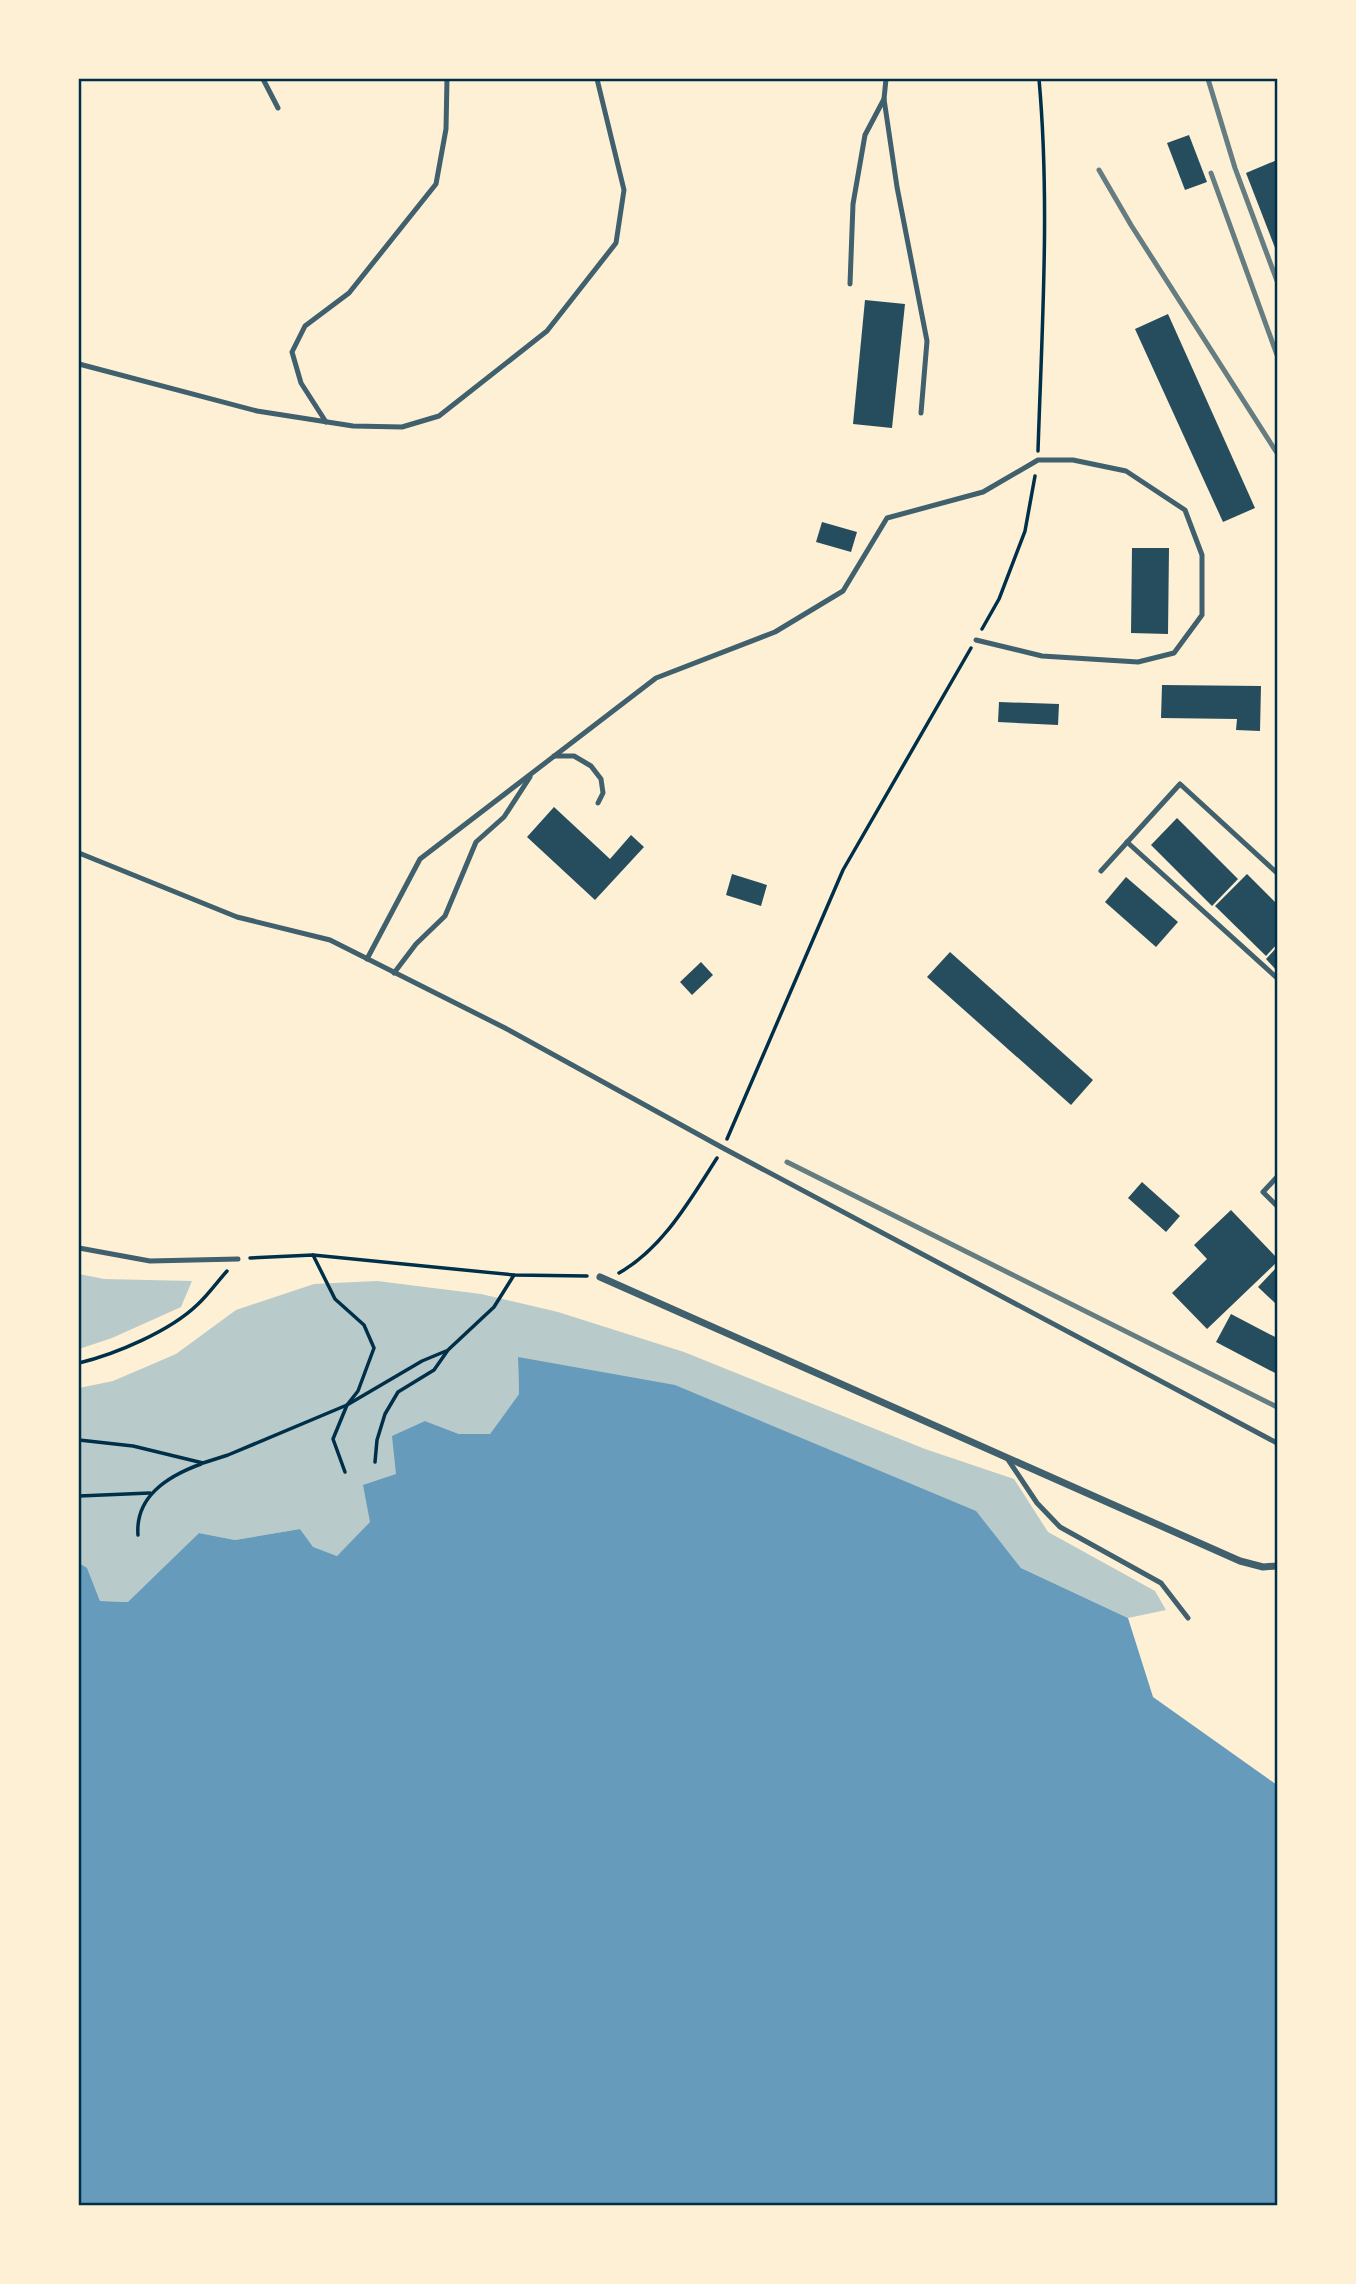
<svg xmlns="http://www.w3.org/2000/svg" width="1356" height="2284" viewBox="0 0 1356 2284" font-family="Roboto,sans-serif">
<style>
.green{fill:#b9caca}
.water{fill:#669bbc}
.building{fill:#264d5e}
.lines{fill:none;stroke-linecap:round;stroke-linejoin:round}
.path{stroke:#003049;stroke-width:3.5}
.service{stroke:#3f606c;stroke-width:5}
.minor{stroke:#3f606c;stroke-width:7}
.rail{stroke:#657d81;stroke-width:5}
.neatline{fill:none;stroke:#003049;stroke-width:2.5}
</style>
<rect width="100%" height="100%" fill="#fdf0d5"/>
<!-- green -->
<g class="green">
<polygon points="79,1274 104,1279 192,1281 181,1307 112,1338 79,1349"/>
<polygon points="377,1281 481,1294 558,1312 684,1352 925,1449 1014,1479 1048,1532 1155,1591 1166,1610 1128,1618 1021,1568 975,1511 518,1357 519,1394 490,1434 459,1434 425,1421 371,1522 337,1556 312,1547 300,1529 235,1540 199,1533 129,1602 100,1601 87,1569 79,1563 79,1388 113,1381 176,1354 236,1310 314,1284"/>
</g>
<!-- water -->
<polygon class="water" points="518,1357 675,1385 976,1511 1021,1568 1128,1618 1153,1697 1277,1785 1277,2205 79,2205 79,1563 87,1568 100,1601 128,1602 199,1533 235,1540 300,1529 313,1547 337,1556 370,1522 363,1485 396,1474 392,1436 425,1421 459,1434 490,1434 519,1394"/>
<!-- building -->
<g class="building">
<polygon points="1189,135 1207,182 1185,190 1167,143"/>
<polygon points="1277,160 1277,253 1246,173"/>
<polygon points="865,300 905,304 892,428 853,424"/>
<polygon points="1168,314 1255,508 1223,522 1135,329"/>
<polygon points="822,522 857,532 851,552 816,542"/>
<polygon points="1132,548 1169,548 1168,634 1131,633"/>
<polygon points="1162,685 1261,686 1260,731 1236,730 1237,719 1161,718"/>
<polygon points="999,702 1059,704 1058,725 998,722"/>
<polygon points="554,807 610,859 631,835 644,847 595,900 527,837"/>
<polygon points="1177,818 1238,879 1212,906 1151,845"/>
<polygon points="732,874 767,885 761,906 726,895"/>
<polygon points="1247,874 1277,904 1277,944 1266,956 1215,906"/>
<polygon points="1126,877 1178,922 1156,947 1105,902"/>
<polygon points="1277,947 1277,971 1266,959"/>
<polygon points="950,952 1093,1080 1071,1105 927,977"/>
<polygon points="701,962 713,975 692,995 680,982"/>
<polygon points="1142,1182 1180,1216 1166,1232 1128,1198"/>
<polygon points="1231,1210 1277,1258 1277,1262 1207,1329 1172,1293 1207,1259 1194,1245"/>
<polygon points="1277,1267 1277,1302 1276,1304 1258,1287"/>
<polygon points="1231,1314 1277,1338 1277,1374 1216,1342"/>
</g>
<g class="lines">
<!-- path -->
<g class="path">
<path d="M1038,451C1042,327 1050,202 1039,79"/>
<polyline points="982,629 999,599 1025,531 1035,476"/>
<polyline points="727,1139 843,870 971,648"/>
<polyline points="250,1258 313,1255 514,1275 587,1276"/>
<path d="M619,1273C663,1248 690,1200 717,1158"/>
<path d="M79,1363C116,1354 170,1331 197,1305C208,1295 217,1282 227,1271"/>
<polyline points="79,1440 133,1446 203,1463 228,1455 347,1405 358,1391 374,1348 364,1325 335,1299 313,1255"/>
<polyline points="375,1462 377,1440 385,1414 398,1392 434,1370 448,1350 494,1307 514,1275"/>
<polyline points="345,1472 333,1439 347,1405 422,1361 446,1351"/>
<polyline points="79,1496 150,1493"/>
<path d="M138,1535C135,1496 168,1476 201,1464"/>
</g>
<!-- service -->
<g class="service">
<polyline points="263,79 278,108"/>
<polyline points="886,79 884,99 897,187 927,341 921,413"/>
<polyline points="850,284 853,204 865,135 884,99"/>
<polyline points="79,364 257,411 353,426 402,427 439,416 547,331 616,243 624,190 597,79"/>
<polyline points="326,422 301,383 292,352 305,326 349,293 436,184 446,129 447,79"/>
<polyline points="554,756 574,756 591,766 601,779 603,793 598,803"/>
<polyline points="1127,842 1277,978"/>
<polyline points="79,853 237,917 330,940 505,1028 723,1148 1277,1443"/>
<polyline points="1101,871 1180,784 1277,873"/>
<polyline points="367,959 420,859 656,678 775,632 843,591 887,518 983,492 1038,460 1073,460 1126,471 1185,510 1202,555 1202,615 1174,653 1138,662 1042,656 976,640"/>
<polyline points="394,973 416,944 445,916 476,842 504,817 530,777"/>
<polyline points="1277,1177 1263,1192 1277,1206"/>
<polyline points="79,1248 150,1261 238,1259"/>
<polyline points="1007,1458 1037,1503 1060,1527 1161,1583 1188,1618"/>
</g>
<!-- minor -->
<polyline class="minor" points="600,1277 1240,1561 1263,1567 1277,1566"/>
<!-- rail -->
<g class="rail">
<polyline points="1208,79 1235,168 1277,281"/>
<polyline points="1099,170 1131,225 1277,453"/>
<polyline points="1211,173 1277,355"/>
<polyline points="787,1162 1277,1407"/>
</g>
</g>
<!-- border -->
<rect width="1356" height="2284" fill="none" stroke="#fdf0d5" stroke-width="161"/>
<rect x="80" y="80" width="1196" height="2124" class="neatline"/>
</svg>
